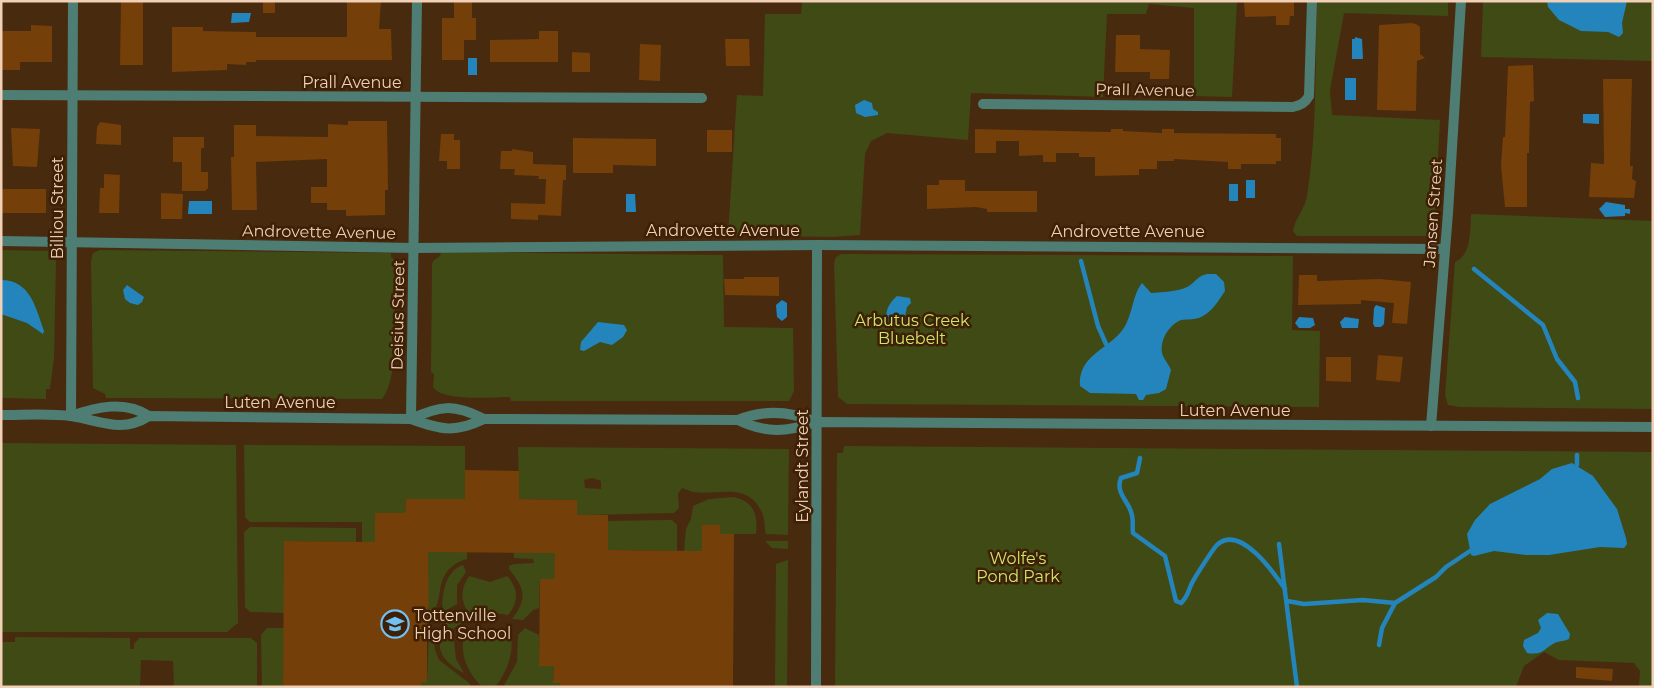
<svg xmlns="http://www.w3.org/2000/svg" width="1654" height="688" viewBox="0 0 1654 688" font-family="Montserrat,sans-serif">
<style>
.green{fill:#404a15;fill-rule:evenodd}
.water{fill:#2485bc}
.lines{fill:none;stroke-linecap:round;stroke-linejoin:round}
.stream{stroke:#2485bc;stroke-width:4.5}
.building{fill:#743f09}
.minor{stroke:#4e7d73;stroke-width:10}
.labels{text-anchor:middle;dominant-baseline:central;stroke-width:5;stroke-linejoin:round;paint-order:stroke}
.street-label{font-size:16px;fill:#f0d0b7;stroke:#3d2005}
.park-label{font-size:16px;fill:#cde66c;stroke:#3d2005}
.poi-label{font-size:16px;fill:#f0d0b7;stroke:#3d2005;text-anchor:start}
</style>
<rect width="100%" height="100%" fill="#482a0f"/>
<!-- green -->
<g class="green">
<polygon points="802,1 1237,1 1232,97 1194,96 1194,8 1149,4 1146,14 1107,14 1103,97 971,93 968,140 887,133 871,141 865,154 860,235 832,237 728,235 737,95 763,96 765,14 801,14"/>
<path d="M1317,1H1448V16L1344,13L1330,90L1332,115L1440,120L1434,227L1428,236H1297L1293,231C1295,218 1305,209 1307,196C1317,132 1315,66 1317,1Z"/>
<polygon points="1483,1 1653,1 1653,61 1481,57"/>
<path d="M1471,214L1653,221V409L1459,407L1448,405L1445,395L1455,262C1472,255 1470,229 1471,214Z"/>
<polygon points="1,250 48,251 56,261 54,358 50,389 46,389 46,399 1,398"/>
<path d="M100,250L391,253V257L394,259C394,292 402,374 382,399L106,398L105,394L93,388L91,261L93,253Z"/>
<path d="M441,252L723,255L724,327L793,328L794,391L789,401H511L510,397C493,397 442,402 433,387L434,374L431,372L432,266L433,261L440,256Z"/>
<polygon points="841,254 1293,256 1292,330 1320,331 1319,407 847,404 838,397 834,263 836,257"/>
<polygon points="1,443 236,445 238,623 227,632 1,632"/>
<polygon points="244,445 465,446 465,499 406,499 405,518 397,513 375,513 375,562 362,562 362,522 250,522 245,517"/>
<polygon points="844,446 1653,452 1653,687 1639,687 1640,671 1634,663 1559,660 1544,652 1524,666 1516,687 835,687 837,453 843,453"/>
<path d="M518,447L789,449L788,535L766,534C764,528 765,521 763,515C749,480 719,496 693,492C689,491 686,489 682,488L678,494L679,508L674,513L585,515L577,519V500L519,499ZM592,478L601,481V489L585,488L584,480Z"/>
<path d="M734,497C754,502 758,514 756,534H720L702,525V551H684L686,529L691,519L693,506L709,499Z"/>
<polygon points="667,520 672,520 677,525 677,551 621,550 607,562 608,521"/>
<polygon points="250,527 356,528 356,542 284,541 284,613 250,612 245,607 244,532"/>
<polygon points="765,541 788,541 788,549 772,548"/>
<path d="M562,544L555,563L554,579H540L539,608L533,610L523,620L512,619C528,598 525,589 509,569V566L514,564L534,563L533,559L514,558V552Z"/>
<path d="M431,545L467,552V559C428,570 448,608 429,612L423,562Z"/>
<polygon points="788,560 787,687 775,687 776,564"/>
<path d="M463,565L466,572L457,585V604L443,612C441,595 445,571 463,565Z"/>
<path d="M469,576L490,582L507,576C519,589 519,602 508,615L484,611L470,615C460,601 460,590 469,576Z"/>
<polygon points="458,609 466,619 453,629 444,627 443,623 445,616"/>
<polygon points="267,628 284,628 283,687 262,687 261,635"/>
<path d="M510,628C515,649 509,669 496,686L480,685C466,670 457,649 467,629C481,639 496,637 510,628Z"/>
<polygon points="525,628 539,635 539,666 554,666 553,683 560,683 559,687 503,687 517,662 518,635"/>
<polygon points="429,630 433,634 435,650 439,660 469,683 471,687 421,687 421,682 427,681"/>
<polygon points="15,637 130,638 130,649 134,649 134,644 139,638 251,638 257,643 257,687 174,687 173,661 141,660 140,687 1,687 1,642 15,642"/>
<path d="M443,638L454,641L456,659L464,673C453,668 432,652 443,638Z"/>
</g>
<!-- water -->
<g class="water">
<polygon points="1547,1 1627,1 1622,23 1623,33 1619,37 1608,32 1581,31 1559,20 1548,7"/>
<polygon points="232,13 251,13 249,22 231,23"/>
<polygon points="1355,37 1362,39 1363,59 1352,59 1352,39 1355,39"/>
<rect x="468" y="58" width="9" height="17"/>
<rect x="1345" y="78" width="11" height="22"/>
<polygon points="864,100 872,103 873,109 878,112 878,115 865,117 856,113 855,105"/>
<polygon points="1583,114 1599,114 1599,124 1583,123"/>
<rect x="1246" y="180" width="9" height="18"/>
<rect x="1229" y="184" width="9" height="17"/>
<polygon points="626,194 635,194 636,212 626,212"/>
<polygon points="189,201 212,201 212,214 188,214"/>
<polygon points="1606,202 1625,205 1625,209 1630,209 1630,214 1625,213 1625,216 1605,217 1599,209"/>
<path d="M1207,274H1216L1224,282L1225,291C1219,300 1211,313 1201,317C1195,320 1188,319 1181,320C1168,325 1158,343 1163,356C1165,360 1169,365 1171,370L1166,389L1159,393L1146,395L1143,400H1139L1136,394L1090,393L1080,386C1078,357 1104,351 1120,333C1133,319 1131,297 1142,283L1151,293C1163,292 1176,292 1187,287C1195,283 1197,276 1207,274Z"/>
<path d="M1,280C31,280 36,309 44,331L43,334L27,323L1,314Z"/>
<polygon points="127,285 144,297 142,302 138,305 130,303 125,299 123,290"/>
<path d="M897,296L910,298L911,303L907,307L903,326L896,327L888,325C884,313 887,305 897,296Z"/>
<polygon points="782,300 787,303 787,317 782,321 777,317 776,305"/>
<polygon points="1376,305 1385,308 1384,324 1381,327 1375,327 1373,324 1374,308"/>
<polygon points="1299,317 1313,318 1315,325 1310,328 1299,328 1295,323"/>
<polygon points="1345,317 1359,319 1358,328 1342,328 1340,322"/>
<polygon points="598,322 624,325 627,330 623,337 612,345 600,342 584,351 580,350 581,342"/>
<polygon points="1572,463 1593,476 1617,509 1626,538 1627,544 1624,548 1600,547 1549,555 1526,555 1494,551 1474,556 1471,555 1467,534 1475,520 1490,504 1540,479 1552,469"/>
<path d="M1547,613L1558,614L1570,634L1569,639C1565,641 1560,641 1557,642C1544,647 1545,656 1527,653L1523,646L1524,640L1538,633L1541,628L1538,620Z"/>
</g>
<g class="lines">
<!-- stream -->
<g class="stream">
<polyline points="1081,261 1098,326 1106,344"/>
<polyline points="1474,269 1543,325 1557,359 1575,382 1578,398"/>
<polyline points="1577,455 1577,465"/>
<path d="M1140,458L1137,473L1121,478C1115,492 1128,501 1131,512C1134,519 1132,526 1133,533L1165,556L1176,601L1181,603C1188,597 1188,591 1192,583C1195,577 1214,547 1218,544C1241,525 1274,573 1285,589"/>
<polyline points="1279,544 1297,687"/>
<polyline points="1287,601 1304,604 1363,600 1395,603"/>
<polyline points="1379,645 1382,628 1395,603 1436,577 1446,567 1470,551"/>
</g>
</g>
<!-- building -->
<g class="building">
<polygon points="121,1 143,1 143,65 120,65"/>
<rect x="263" y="1" width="12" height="12"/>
<polygon points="347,1 381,1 379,29 391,29 392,60 256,60 256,62 246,62 246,65 227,64 227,70 172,72 172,27 203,27 203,31 256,32 256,37 347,37"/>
<polygon points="454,1 472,1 472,18 476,18 476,40 464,40 464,60 442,60 442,18 454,18"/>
<polygon points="1294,1 1294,16 1290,16 1289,25 1276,25 1276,16 1245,17 1244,2"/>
<polygon points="1411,23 1416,24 1420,27 1420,54 1425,58 1417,61 1416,111 1377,110 1379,25"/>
<polygon points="31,25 52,26 52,62 20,62 20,70 1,70 1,31 31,31"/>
<polygon points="539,31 558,31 558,62 490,62 490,40 539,39"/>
<polygon points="1116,35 1140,35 1140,49 1170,50 1169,79 1150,79 1150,72 1115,72"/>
<polygon points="725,39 749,39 750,66 726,66"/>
<polygon points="640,44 661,45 660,81 639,80"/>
<polygon points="572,52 590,53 590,72 572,72"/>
<polygon points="1533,65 1534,101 1530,102 1529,153 1527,153 1527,207 1505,207 1501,165 1503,137 1505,137 1508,66"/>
<polygon points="1603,79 1632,79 1630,166 1633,166 1632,179 1636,181 1634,198 1589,197 1591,163 1604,164"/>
<polygon points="348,121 387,121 388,190 385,190 385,215 346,216 346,210 327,210 327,203 311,203 311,187 327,187 327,159 256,162 257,210 232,210 231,157 234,157 234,125 256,125 256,136 328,137 328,124 348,125"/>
<polygon points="100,122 121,125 121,145 96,144 97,127"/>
<polygon points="11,128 40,129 37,167 13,166"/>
<polygon points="975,129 1111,132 1111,129 1123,129 1123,131 1162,133 1162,129 1174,129 1174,133 1276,134 1276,138 1281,138 1281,161 1276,161 1276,164 1241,164 1241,169 1228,169 1228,162 1174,159 1174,161 1157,161 1157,169 1139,169 1139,175 1095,176 1095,157 1079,157 1079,153 1056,153 1056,162 1043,162 1043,155 1019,156 1019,141 996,141 996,153 975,153"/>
<rect x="707" y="130" width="25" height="22"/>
<polygon points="441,134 454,134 454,140 460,140 460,169 447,169 447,161 439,161"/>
<polygon points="173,137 204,137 204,148 201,148 201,172 208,172 208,188 205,191 182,191 182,162 173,162"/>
<polygon points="573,138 656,139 656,166 613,165 613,173 573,173"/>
<polygon points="512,149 533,152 533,164 566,165 566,180 563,180 561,216 538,215 538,220 511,219 511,203 545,204 546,179 538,179 539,176 514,175 515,169 500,169 501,151 512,151"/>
<polygon points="104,174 120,175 119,213 99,213 100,188 104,188"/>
<polygon points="939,180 965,180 965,191 1037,191 1037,212 987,212 987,209 976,207 927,209 927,185 939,185"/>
<rect x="1" y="189" width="45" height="24"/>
<polygon points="161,193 183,194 182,219 161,219"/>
<polygon points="1299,275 1317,275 1317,281 1380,279 1411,282 1407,324 1392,323 1394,303 1361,300 1361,304 1298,305"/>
<polygon points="744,277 779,277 779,296 725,295 724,279 744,279"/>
<polygon points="1378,355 1403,357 1400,382 1376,380"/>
<polygon points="1326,357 1351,357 1351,382 1326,381"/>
<polygon points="465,470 519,471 519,499 577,500 577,515 608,515 608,550 702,551 702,525 720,525 720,534 734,534 733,687 559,687 560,683 553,683 554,666 539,666 540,579 554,579 555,553 428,552 429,641 427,641 427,682 421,682 421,687 283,687 284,541 375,542 375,513 405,513 406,499 465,499"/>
<polygon points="1576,667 1613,669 1612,681 1576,678"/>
</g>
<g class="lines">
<!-- minor -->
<g class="minor">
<polyline points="1,95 702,98"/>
<path d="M983,104L1293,107C1301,105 1305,103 1309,96L1312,1"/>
<polyline points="1,241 414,248 817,245 1445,249"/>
<path d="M1,415C24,415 49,413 71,416C99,420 121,434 149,416L411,419C441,430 455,433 484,419"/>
<polyline points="71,416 73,1"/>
<path d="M71,416C96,407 125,400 149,416"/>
<polyline points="411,419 417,1"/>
<path d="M411,419C441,405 454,404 484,419L738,420C765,409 790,411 816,422"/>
<path d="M738,420C767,434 787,432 816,422L1653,427"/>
<polyline points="1431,426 1448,213 1461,1"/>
<polyline points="816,687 817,245"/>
</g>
</g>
<!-- icons -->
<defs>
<g id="school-ring" transform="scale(1.4375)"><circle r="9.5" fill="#3d2005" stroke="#72c1f5" stroke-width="1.5"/><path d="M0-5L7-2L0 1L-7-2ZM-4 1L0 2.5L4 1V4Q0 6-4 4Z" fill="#72c1f5"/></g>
</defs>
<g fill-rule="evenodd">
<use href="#school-ring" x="395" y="624"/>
</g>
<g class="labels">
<!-- street labels -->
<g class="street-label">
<text x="352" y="82">Prall Avenue</text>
<text transform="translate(1145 90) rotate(1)">Prall Avenue</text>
<text transform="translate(57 208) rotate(-90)">Billiou Street</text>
<text transform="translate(1433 213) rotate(-86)">Jansen Street</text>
<text x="723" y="230">Androvette Avenue</text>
<text x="1128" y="231">Androvette Avenue</text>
<text transform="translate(319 232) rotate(1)">Androvette Avenue</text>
<text transform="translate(398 315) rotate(-89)">Deisius Street</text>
<text x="280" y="402">Luten Avenue</text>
<text x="1235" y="410">Luten Avenue</text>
<text transform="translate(802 466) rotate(-90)">Eylandt Street</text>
</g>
<!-- park labels -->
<g class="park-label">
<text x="912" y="320">Arbutus Creek<tspan x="912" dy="18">Bluebelt</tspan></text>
<text x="1018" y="558">Wolfe's<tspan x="1018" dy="18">Pond Park</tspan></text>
</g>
<!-- poi labels -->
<g class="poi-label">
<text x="414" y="615">Tottenville<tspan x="414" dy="18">High School</tspan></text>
</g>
</g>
<!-- border -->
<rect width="1654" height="688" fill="none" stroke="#f0d0b7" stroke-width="5"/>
</svg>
